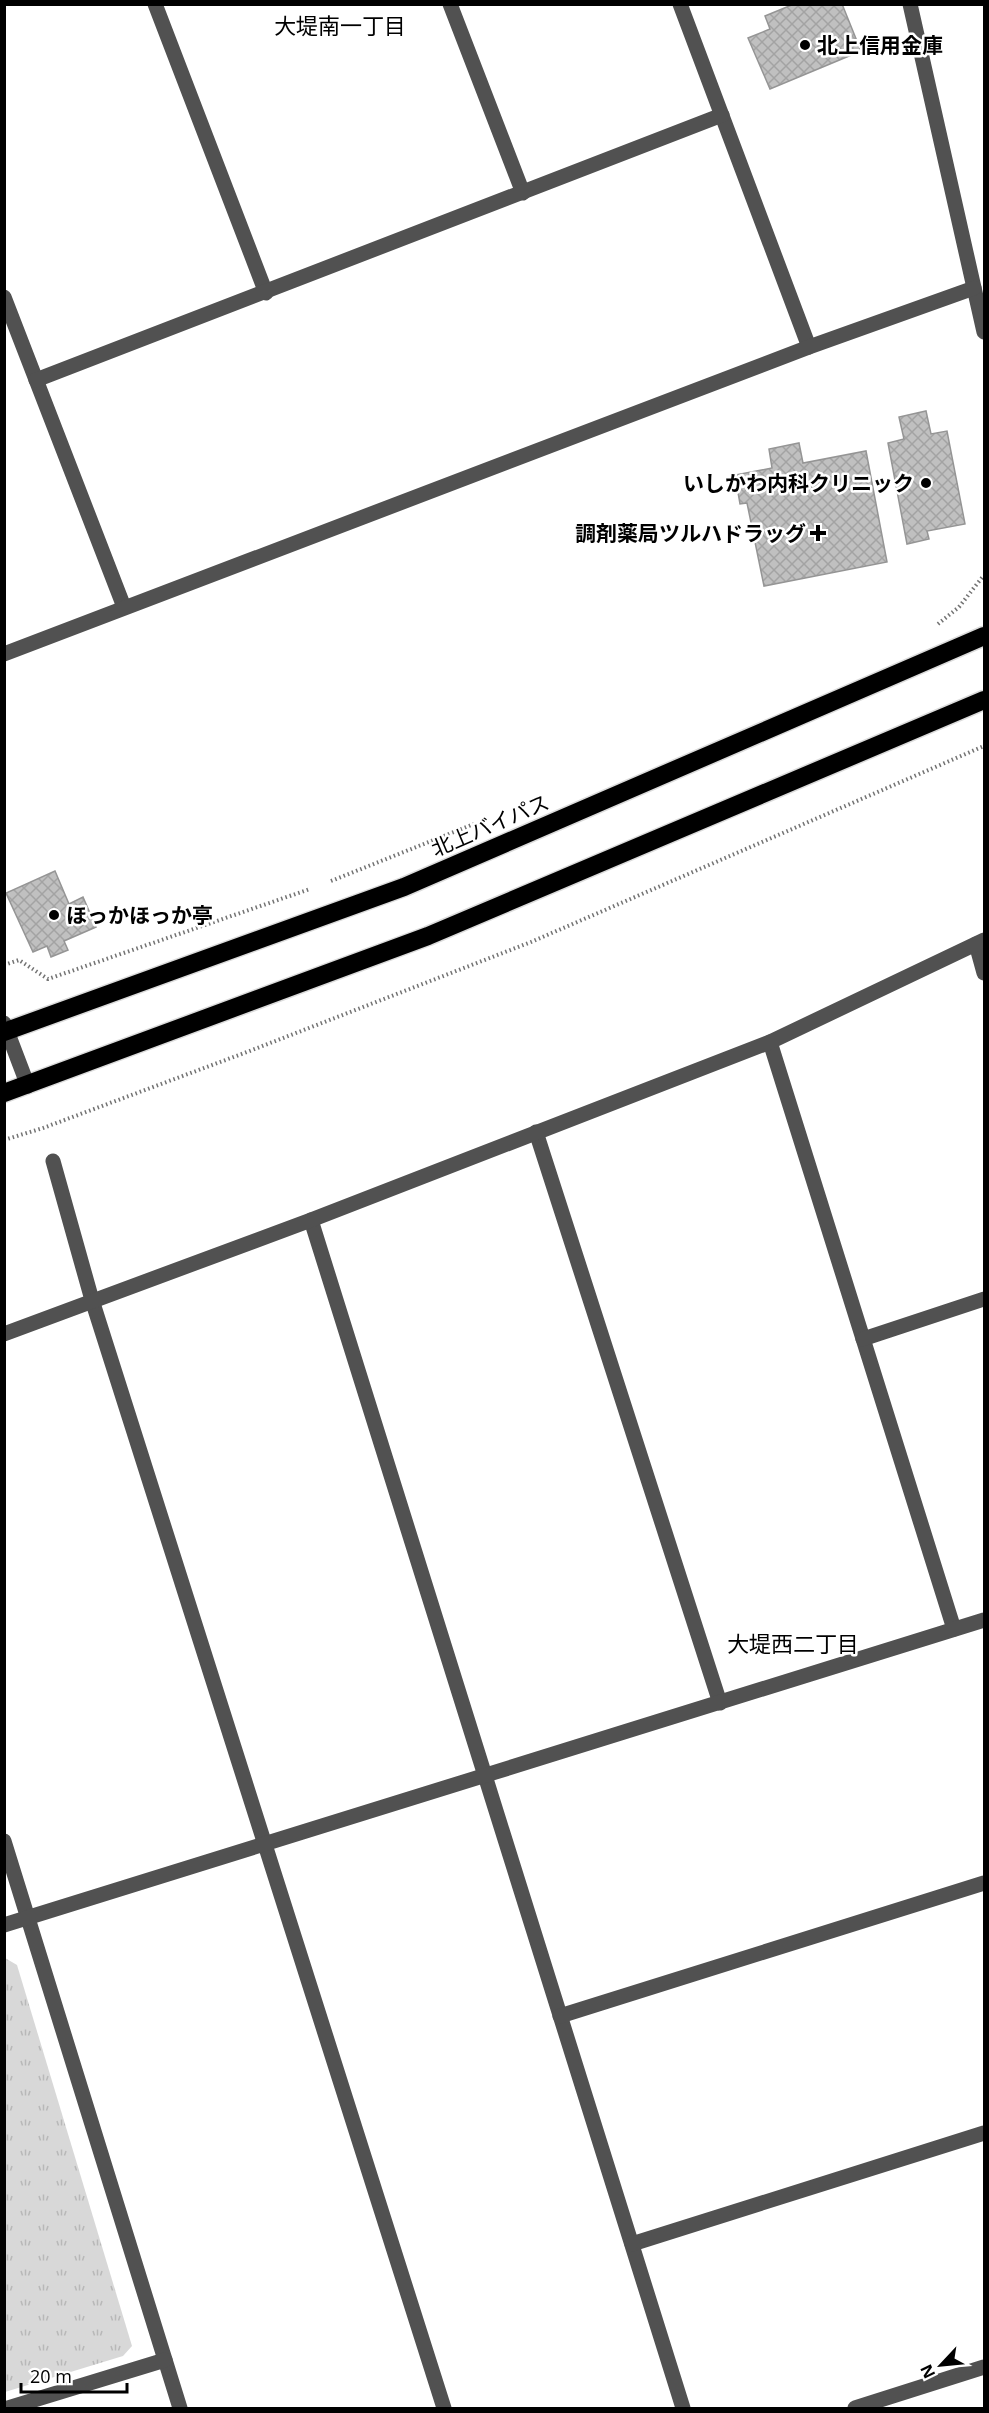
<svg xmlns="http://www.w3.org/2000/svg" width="989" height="2413" viewBox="0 0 989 2413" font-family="'Open Sans','Noto Sans JP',sans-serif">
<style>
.park{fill:url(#park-tufts)}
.building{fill:url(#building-cross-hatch);stroke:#959595;stroke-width:1.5}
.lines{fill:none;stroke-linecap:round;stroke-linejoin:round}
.highway-casing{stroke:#dbdbdb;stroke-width:21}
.path{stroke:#737373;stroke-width:4;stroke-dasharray:1.5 3;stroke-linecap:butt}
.minor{stroke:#515151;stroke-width:15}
.highway{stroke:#000;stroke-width:18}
.poi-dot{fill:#000;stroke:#fff;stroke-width:2}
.labels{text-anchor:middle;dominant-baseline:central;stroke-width:5;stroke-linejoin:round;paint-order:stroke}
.poi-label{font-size:21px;font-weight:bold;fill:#000;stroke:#fff;text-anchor:start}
.street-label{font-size:21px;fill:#000;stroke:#fff}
.neighbourhood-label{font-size:22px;fill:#000;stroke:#fff}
</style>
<defs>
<pattern id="park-tufts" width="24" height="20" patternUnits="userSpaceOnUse" patternTransform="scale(1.5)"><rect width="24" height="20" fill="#d8d8d8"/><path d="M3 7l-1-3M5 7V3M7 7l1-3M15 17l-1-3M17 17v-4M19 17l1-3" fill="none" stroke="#b8b8b8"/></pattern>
<pattern id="building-cross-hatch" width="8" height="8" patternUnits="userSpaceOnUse" patternTransform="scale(1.5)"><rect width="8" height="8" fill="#c0c0c0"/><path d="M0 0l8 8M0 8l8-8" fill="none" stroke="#a3a3a3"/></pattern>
</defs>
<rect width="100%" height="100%" fill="#fff"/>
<!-- park -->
<polygon class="park" points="5,1958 17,1965 132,2346 123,2356 5,2392"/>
<!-- building -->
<g class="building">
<polygon points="794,4 842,4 861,51 770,89 748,38 770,29 765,16"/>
<polygon points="926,411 931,434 947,431 965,524 927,531 929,539 907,544 888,443 904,439 899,417"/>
<polygon points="799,443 803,463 866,451 887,562 764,586 747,503 740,504 735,475 772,468 769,449"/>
<polygon points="55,871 69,904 83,897 96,927 64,941 68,950 51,957 47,946 33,952 6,893"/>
</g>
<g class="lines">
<!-- highway casing -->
<g class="highway-casing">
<g id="highway">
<polyline points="4,1032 404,887 984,636"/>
<polyline points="4,1093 428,936 984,700"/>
</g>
</g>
<!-- path -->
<g class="path">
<polyline points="938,624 959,607 984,575"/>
<polyline points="331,881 474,824"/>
<polyline points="4,965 19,960 48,979 310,889"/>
<polyline points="4,1140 43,1128 247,1052 531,942 984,746"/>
</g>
<!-- minor -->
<g class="minor">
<polyline points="155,4 266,293"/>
<polyline points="450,4 523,193"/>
<polyline points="680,4 809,347"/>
<polyline points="910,4 984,332"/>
<polyline points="4,297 124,607"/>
<polyline points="36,380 722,115"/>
<polyline points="4,654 809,347 974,288"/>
<polyline points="976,944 984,973"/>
<polyline points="4,1023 28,1086"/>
<polyline points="770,1042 954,1629"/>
<polyline points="536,1132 720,1703"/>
<polyline points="53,1161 92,1300 444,2408"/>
<polyline points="311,1220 683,2408"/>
<polyline points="4,1334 311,1220 770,1042 984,940"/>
<polyline points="863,1339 984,1299"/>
<polyline points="4,1841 180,2408"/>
<polyline points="4,1925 984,1620"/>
<polyline points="560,2016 984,1883"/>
<polyline points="632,2244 984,2133"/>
<polyline points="8,2408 165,2360"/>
<polyline points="855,2408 984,2367"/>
</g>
<!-- highway -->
<use href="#highway" class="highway"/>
</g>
<!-- markers -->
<g class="poi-dot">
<circle cx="805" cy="45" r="6"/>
<circle cx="926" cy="483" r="6"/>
<path d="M815 524h6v6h6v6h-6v6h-6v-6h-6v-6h6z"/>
<circle cx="54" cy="915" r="6"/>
</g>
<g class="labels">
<!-- poi labels -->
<g class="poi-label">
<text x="817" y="45">北上信用金庫</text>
<text x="914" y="483" text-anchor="end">いしかわ内科クリニック</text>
<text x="806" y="533" text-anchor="end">調剤薬局ツルハドラッグ</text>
<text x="66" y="915">ほっかほっか亭</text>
</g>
<!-- street labels -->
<g class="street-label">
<text transform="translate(490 825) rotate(-23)">北上バイパス</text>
</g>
<!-- neighbourhood labels -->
<g class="neighbourhood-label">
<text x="340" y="25">大堤南一丁目</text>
<text x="793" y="1643">大堤西二丁目</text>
</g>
</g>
<!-- border -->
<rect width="989" height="2413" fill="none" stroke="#000000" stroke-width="12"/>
<!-- north arrow -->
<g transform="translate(941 2365) rotate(244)" stroke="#ffffff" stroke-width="4.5" paint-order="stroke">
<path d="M0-4.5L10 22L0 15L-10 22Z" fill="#000000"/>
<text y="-9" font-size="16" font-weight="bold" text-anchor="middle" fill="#000000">N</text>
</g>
<!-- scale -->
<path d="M21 2383v9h106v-9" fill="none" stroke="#000000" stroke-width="3"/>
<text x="30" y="2383" font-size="18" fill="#000000" stroke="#ffffff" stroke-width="4.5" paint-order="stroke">20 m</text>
</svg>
